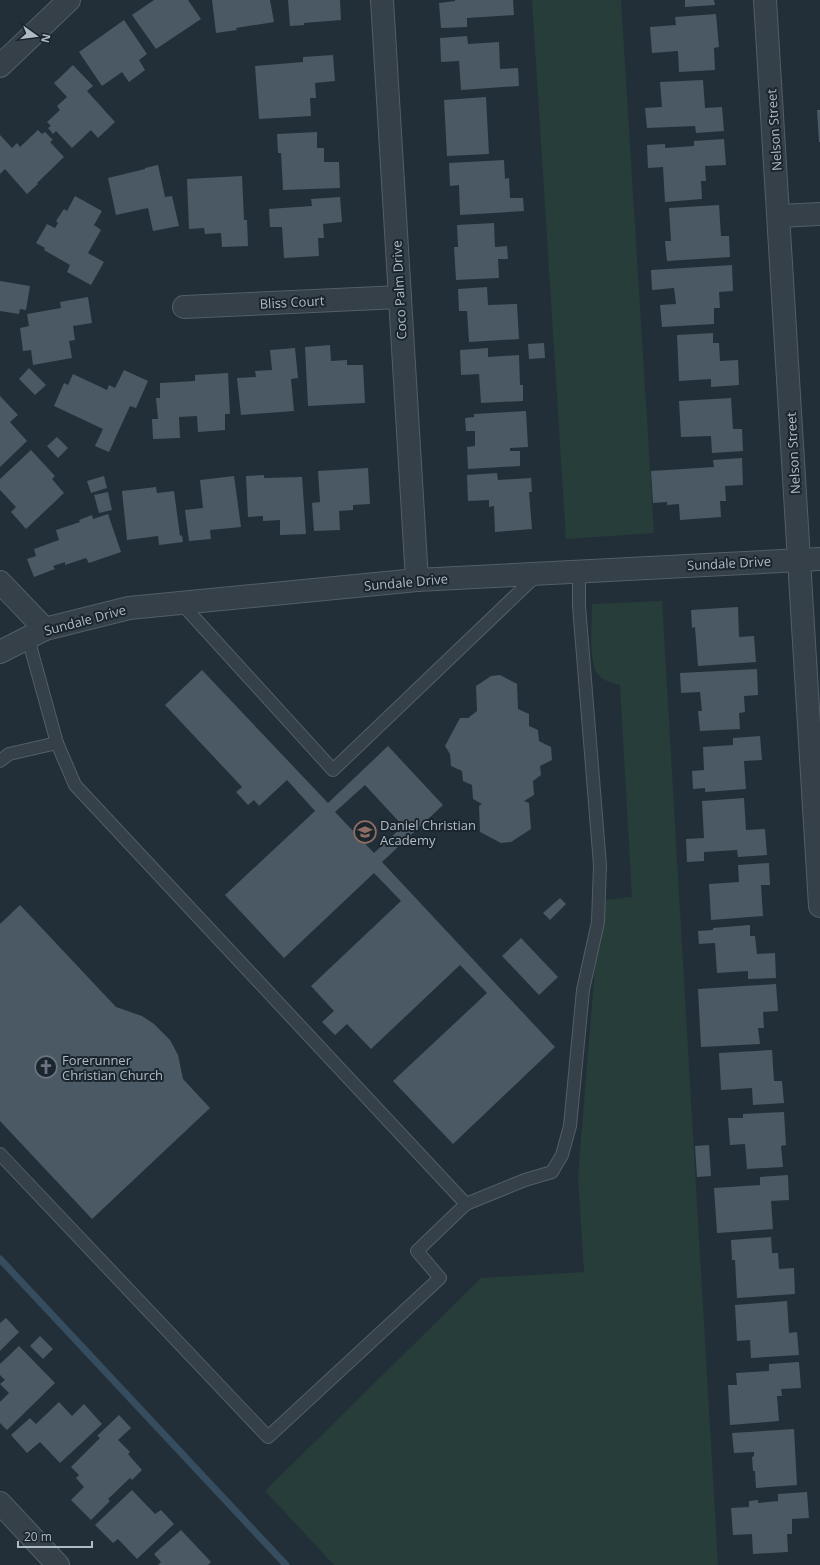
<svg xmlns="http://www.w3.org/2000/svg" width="820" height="1565" viewBox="0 0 820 1565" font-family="'Open Sans',sans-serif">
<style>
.green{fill:#273d3a}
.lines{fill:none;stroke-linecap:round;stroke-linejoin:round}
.stream{stroke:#364d5f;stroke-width:7}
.building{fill:#4a5964;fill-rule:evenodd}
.service-casing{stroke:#535e66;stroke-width:14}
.minor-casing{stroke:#535e66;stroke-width:24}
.service{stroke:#354048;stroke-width:12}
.minor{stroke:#354048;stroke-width:22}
.labels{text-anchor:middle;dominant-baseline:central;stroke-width:4;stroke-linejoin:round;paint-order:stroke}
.street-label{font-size:13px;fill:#b0bbc5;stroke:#1b252d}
.poi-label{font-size:13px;fill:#b0bbc5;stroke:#1b252d;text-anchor:start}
</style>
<rect width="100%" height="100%" fill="#222f38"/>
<!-- green -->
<g class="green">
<polygon points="532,0 621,0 654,533 566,539"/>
<path d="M662,601L718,1565H334L265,1491L481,1278L584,1272L578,1176L595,968L605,900L632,897L620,685C611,683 601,680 596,672C589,660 592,619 592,604Z"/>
</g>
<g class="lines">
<!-- stream -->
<polyline class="stream" points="0,1259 286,1565"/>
</g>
<!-- building -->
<g class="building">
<polygon points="154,0 188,0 201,19 156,49 132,15"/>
<polygon points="212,0 270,0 274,22 236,28 237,30 216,33"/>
<polygon points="288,0 340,0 341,20 304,23 304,25 290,26"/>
<polygon points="455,0 513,0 514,15 467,18 467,27 441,28 439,3 455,1"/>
<polygon points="685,0 714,0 715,5 685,7"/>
<polygon points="716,14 719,47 714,48 715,70 679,72 678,51 652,53 650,27 676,25 675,17"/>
<polygon points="124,20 147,54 139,60 145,70 129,82 122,72 102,86 79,52"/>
<polygon points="467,36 468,44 499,42 500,69 518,68 519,86 461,90 459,61 441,62 440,38"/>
<polygon points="333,55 335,81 315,83 316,98 310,98 311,116 259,119 255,66 303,62 303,57"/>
<polygon points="73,65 93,86 87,91 115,122 98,138 91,130 72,148 56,131 53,134 48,128 51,126 47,122 60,110 57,106 67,97 54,83"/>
<polygon points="703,80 705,108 722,107 724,131 696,133 695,126 647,128 645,108 662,107 660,82"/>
<polygon points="486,97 489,154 447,156 444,100"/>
<polygon points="817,110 820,110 820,142 819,142"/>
<polygon points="38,130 42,134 45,132 53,140 50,142 64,157 37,183 38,184 27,194 5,169 0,174 0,135 12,148 17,143 20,147"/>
<polygon points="317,132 317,148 324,148 324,162 339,162 340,188 283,190 281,153 278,153 277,134"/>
<polygon points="724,139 726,165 705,166 706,181 701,181 702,199 665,202 663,167 648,168 647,145 665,144 665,148 694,146 694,141"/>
<polygon points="504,160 505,179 509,178 510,198 523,198 524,211 460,215 459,185 450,186 449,163"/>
<polygon points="158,165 165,197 172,196 179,226 153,231 148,208 116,215 108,178 145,169 145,168"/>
<polygon points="242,176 244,220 247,220 248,246 222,247 221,233 205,234 204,228 189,229 187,179"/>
<polygon points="75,196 102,211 94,225 101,230 88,253 104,262 91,285 67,272 70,265 44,250 45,248 36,243 47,224 55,228 58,223 56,221 64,209 67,211"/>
<polygon points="340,197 342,222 323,224 324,238 318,238 319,256 284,258 282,227 270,227 269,209 312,206 311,199"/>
<polygon points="719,205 721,236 729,236 730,257 667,261 665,241 671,241 669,208"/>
<polygon points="494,223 495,247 507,246 508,259 498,259 499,278 456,280 454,247 458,247 457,225"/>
<polygon points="732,265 733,291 719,292 720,308 714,308 714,324 662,327 660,305 676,304 674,288 652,290 651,270"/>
<polygon points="0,281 30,286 26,310 20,309 19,314 0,311"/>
<polygon points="487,287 488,305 517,304 519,339 469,342 467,311 459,311 458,289"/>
<polygon points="88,297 92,323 73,326 75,340 69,341 72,358 33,365 31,350 23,351 20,328 29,326 27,314 61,308 60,302"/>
<polygon points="713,333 713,343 719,343 720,361 738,360 739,385 711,387 711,379 679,381 677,335"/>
<polygon points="544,343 545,358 529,359 528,344"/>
<polygon points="330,345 331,361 347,360 347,365 363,365 365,403 308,406 305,347"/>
<polygon points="295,348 298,378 291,379 294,411 241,415 237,378 256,377 255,371 272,370 270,350"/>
<polygon points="488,348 488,357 519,355 520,385 523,385 523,401 481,403 479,374 461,375 460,350"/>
<polygon points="29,368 46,385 35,395 19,379"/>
<polygon points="124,370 148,381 136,408 130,406 109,452 95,446 103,429 54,406 64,383 68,385 73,374 107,390 109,385 115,388"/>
<polygon points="228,373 230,414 225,414 225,430 198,432 197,416 179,417 180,438 153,439 152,419 158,419 156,398 160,398 160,383 195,381 195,375"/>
<polygon points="0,396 18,415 10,422 27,441 0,467"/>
<polygon points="731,398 733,429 742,429 743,451 712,453 711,436 681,437 679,401"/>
<polygon points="526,411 528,447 510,448 510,451 520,451 520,466 468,469 467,447 475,446 475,431 466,431 465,418 474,417 474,414"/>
<polygon points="57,437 68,448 58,458 47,446"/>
<polygon points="31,450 55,476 52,479 64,493 26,529 11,512 16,507 0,490 0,479"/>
<polygon points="742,458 743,485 725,486 726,501 720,501 721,517 680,520 679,504 667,505 667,502 653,503 651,471 714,467 713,460"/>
<polygon points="368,468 370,504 353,505 353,510 339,511 340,530 314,531 312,503 320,502 318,471"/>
<polygon points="497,473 498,480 531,478 532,492 529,492 532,529 495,532 494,506 489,507 489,500 468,501 467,475"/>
<polygon points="264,475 264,478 302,477 306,534 280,535 280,520 263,521 263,516 248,517 246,476"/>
<polygon points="104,476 107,488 91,493 87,481"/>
<polygon points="234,476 241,527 210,530 211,539 189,541 185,510 203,508 200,480"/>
<polygon points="156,487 157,493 174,491 180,536 182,535 183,542 159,545 158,536 127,540 122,491"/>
<polygon points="108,492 112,510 99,513 94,495"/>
<polygon points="108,514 121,552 89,563 86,558 65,565 65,562 53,566 55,569 34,577 27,559 36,556 34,549 59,540 56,530 80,522 79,520 92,515 93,519"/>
<polygon points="738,607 739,637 754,636 756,662 698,666 695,627 692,628 691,610"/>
<polygon points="757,669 758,695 744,696 745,712 739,713 740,729 700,731 698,711 702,711 700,692 681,693 680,673"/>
<path d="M202,670L328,803L388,746L443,805L382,862L555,1047L453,1144L393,1081L487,993L460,965L371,1049L347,1024L335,1035L322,1022L334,1011L311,986L401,901L374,873L284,958L225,895L315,811L287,780L259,806L254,800L248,805L236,792L242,787L165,705ZM365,785L403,826L374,853L335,812Z"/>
<polygon points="500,675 517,684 518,709 529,714 529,726 538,730 539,741 551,747 552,760 540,766 541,775 533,781 534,795 524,801 529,803 531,829 511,842 501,843 480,832 479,806 482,804 473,799 472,785 463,781 462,771 451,766 450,754 445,746 460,718 468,718 477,711 476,686 491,676"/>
<polygon points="760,736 762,760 744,761 746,789 705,792 705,788 693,789 692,771 704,770 703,747 733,745 733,738"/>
<polygon points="744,798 746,830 765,829 767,855 738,857 737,850 704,852 704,861 687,862 686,839 704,838 702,801"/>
<polygon points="769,863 770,885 761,885 763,916 711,920 709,884 739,882 738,865"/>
<polygon points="560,898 566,904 550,920 543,913"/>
<polygon points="20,905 116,1007 142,1016 154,1024 170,1040 178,1055 183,1079 210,1108 92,1219 0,1121 0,924"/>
<polygon points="750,925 750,936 755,936 757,954 775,953 776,978 748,979 748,971 717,973 715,943 699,944 698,931 713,930 713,928"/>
<polygon points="521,938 558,977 539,995 502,956"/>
<polygon points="776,984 778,1011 763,1012 764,1028 758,1028 760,1044 701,1047 698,989"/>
<polygon points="772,1050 774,1081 782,1081 784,1103 753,1105 752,1088 721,1090 719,1053"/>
<polygon points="784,1112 786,1145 781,1146 783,1167 747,1169 745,1144 730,1145 728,1118 743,1118 743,1114"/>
<polygon points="709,1145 711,1176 697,1177 695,1146"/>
<polygon points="788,1175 789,1200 771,1201 773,1229 717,1233 714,1188 760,1185 760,1177"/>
<polygon points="771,1237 772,1253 778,1253 779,1269 794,1268 795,1294 737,1298 735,1260 732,1260 731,1240"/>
<polygon points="787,1301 789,1333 797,1332 799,1355 751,1358 750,1340 737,1341 735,1305"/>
<polygon points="6,1318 19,1332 0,1351 0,1323"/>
<polygon points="40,1336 53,1349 43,1359 30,1346"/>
<polygon points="19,1346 55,1383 7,1430 0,1423 0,1402 9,1393 0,1384 5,1380 0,1375 0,1364"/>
<polygon points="799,1362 801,1388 781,1389 782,1396 777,1396 779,1421 730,1425 728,1385 737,1385 736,1373 769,1371 769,1364"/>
<polygon points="59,1402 72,1416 84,1404 102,1424 60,1463 40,1442 27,1453 11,1435 30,1418 36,1424"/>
<polygon points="119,1415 131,1428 118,1440 130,1452 128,1454 142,1470 132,1480 130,1478 108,1499 110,1501 91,1520 71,1500 84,1487 76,1478 79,1475 71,1467 100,1438 97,1436"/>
<polygon points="794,1429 797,1485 756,1488 755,1471 753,1471 752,1457 754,1456 754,1452 734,1453 732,1433"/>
<polygon points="132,1490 155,1514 161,1510 174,1524 137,1559 118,1539 113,1543 95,1525"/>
<polygon points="807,1492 809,1518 792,1519 792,1534 787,1534 788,1552 753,1554 752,1534 733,1535 731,1508 749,1507 749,1501 758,1500 758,1503 778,1501 778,1494"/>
<polygon points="181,1530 211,1562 208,1565 158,1565 161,1562 154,1554"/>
</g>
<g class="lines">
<!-- service casing -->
<g class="service-casing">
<g id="service">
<polyline points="181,603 333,770 538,574"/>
<polyline points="0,761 9,754 57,743"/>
<polyline points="0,1154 268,1437 440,1278 417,1251 466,1204 75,785 57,743 28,638"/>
<polyline points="466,1204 525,1180 552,1172 562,1155 570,1126 583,990 598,922 600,865 579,606 579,572"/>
</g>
</g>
<!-- minor casing -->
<g class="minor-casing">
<g id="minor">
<polyline points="382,0 417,580"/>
<polyline points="765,0 820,906"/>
<polyline points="0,66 69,0"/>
<polyline points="779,216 820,214"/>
<polyline points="184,307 400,297"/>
<polyline points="0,582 45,629"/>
<polyline points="0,652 45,629 129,608 417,580 820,559"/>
<polyline points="0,1503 58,1565"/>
</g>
</g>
<!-- service -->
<use href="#service" class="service"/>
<!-- minor -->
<use href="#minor" class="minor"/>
</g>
<!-- icons -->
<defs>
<g id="school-ring" transform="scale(1.15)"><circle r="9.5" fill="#1b252d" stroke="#8d6e63" stroke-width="1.5"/><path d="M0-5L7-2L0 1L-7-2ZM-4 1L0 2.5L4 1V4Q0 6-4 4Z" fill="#8d6e63"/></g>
<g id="church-ring" transform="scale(1.15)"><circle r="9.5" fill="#1b252d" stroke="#6b7280" stroke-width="1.5"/><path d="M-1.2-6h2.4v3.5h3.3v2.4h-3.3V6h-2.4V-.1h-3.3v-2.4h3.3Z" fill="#6b7280"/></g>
</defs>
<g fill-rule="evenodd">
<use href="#school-ring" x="365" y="832"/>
<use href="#church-ring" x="46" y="1067"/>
</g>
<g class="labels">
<!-- street labels -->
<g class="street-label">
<text transform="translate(774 130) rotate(-94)">Nelson Street</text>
<text transform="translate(399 290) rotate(-93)">Coco Palm Drive</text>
<text transform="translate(292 302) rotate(-3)">Bliss Court</text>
<text transform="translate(793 453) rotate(-93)">Nelson Street</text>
<text transform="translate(729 563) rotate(-3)">Sundale Drive</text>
<text transform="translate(406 582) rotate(-5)">Sundale Drive</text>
<text transform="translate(85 620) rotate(-15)">Sundale Drive</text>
</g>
<!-- poi labels -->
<g class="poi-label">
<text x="380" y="825">Daniel Christian<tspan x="380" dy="15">Academy</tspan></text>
<text x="62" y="1060">Forerunner<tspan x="62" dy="15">Christian Church</tspan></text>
</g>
</g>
<!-- north arrow -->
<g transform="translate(36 36) rotate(104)" stroke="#1b252d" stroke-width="3" paint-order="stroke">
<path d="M0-3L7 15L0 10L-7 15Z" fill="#b0bbc5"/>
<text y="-6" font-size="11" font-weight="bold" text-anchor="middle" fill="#b0bbc5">N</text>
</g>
<!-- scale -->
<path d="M18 1541v6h74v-6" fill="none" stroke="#b0bbc5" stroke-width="2"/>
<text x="24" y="1541" font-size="12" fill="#b0bbc5" stroke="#1b252d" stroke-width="3" paint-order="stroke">20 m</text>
</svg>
